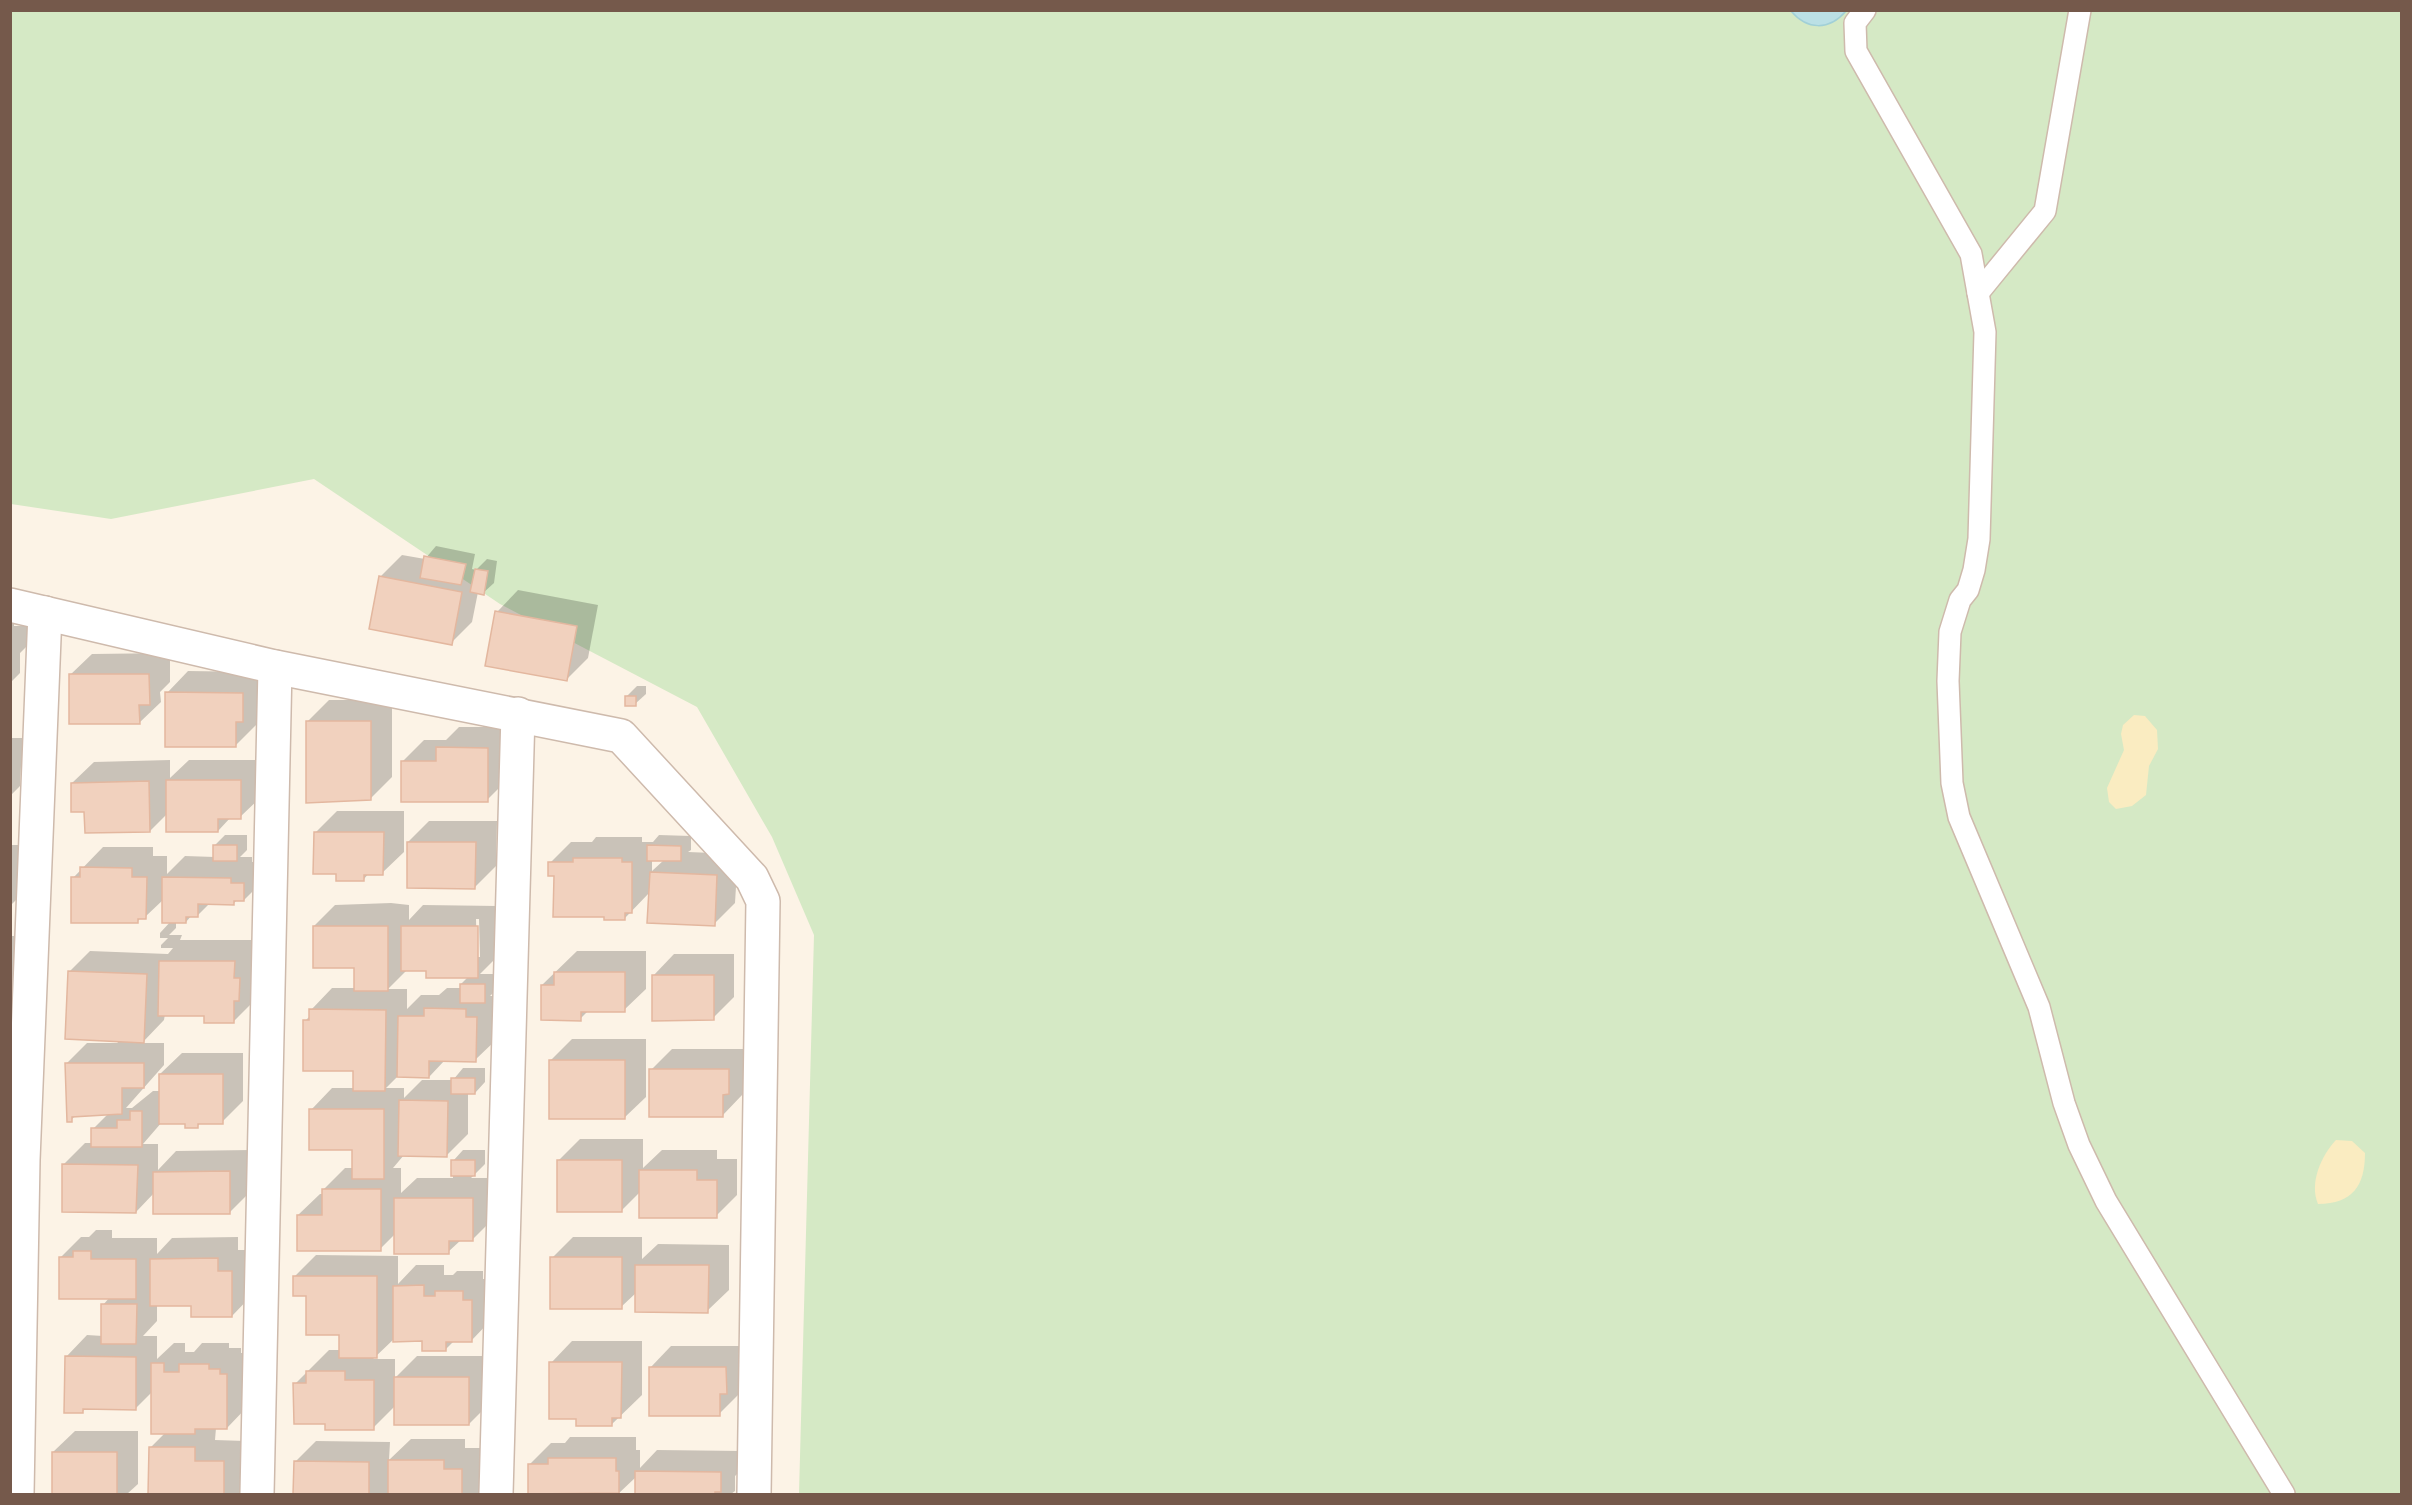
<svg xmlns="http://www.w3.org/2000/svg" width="2412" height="1505" viewBox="0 0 2412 1505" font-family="Montserrat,sans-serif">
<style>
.green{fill:#d5e9c5}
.sand{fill:#faecc1}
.water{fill:#bbe0e5;stroke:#a1d0d7;stroke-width:1.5}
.shadow{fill:#0003;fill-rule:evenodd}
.building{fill:#f1d1be;stroke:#e3b79f;stroke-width:1.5}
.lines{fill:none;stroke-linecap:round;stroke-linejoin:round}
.lane-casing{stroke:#cebaac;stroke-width:24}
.street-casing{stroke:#cebaac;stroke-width:36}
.lane{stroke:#fff;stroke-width:21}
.street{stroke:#fff;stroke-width:33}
</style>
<rect width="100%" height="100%" fill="#fcf3e6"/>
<!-- green -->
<polygon class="green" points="11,11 2401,11 2401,1494 799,1494 814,935 772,837 697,707 500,604 314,479 111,519 11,504"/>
<!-- sand -->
<g class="sand">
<polygon points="2134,715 2145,716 2157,730 2158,749 2149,766 2146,795 2132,806 2116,809 2109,802 2107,788 2124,750 2121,734 2123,725"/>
<path d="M2336,1140L2352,1141L2365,1153C2365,1185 2353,1204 2318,1204C2309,1183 2321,1156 2336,1140Z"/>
</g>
<!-- water -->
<path class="water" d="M1791,11H1846C1829,31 1807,30 1791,11Z"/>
<!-- shadow -->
<g class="shadow">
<polygon points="436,546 475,554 472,569 476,570 487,559 497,561 494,583 483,593 478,592 472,622 451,643 371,627 381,576 402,555 425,559"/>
<polygon points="518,590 598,605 588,658 567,679 497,612"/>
<polygon points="10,617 14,617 14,626 27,626 27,646 20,653 20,673 10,683"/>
<polygon points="170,653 170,682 160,692 161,702 139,723 70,675 92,654"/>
<polygon points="188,671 264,672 264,699 257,707 257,724 235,746 167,693"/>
<polygon points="637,686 646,686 646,694 635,704 627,696"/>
<polygon points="329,700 392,700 392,777 371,798 308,721"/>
<polygon points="459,727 508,727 508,779 487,800 403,761 424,740 446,740"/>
<polygon points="10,738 27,738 26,761 21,766 20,786 10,796"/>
<polygon points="170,760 170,778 189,760 262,760 262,796 240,817 231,817 218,831 168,813 150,831 86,811 72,783 94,762"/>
<polygon points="337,811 404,811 404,852 382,873 369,873 364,879 337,873 315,833"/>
<polygon points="429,821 497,821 496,866 475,887 408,842"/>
<polygon points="225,835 247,835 247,850 240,857 252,857 252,862 265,862 265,879 244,900 237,900 234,903 210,903 198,915 192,915 186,922 176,922 176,928 169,935 182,935 180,940 255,940 255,1000 234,1021 206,1014 165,1014 164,1020 142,1043 164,1043 164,1065 126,1108 132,1108 153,1091 160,1091 160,1074 182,1053 243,1053 243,1101 222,1122 201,1122 197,1127 186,1122 162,1122 143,1144 158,1144 158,1170 176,1151 251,1150 251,1191 230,1212 155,1192 136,1212 64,1164 85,1143 92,1143 93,1129 110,1112 76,1115 71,1120 66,1064 87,1043 118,1043 69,972 90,951 168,954 173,948 161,948 161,945 168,938 160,938 160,933 171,921 164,899 145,917 141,917 138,921 73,878 103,847 153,847 153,856 167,856 167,874 185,856 215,857 215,845"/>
<path d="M659,835L691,836V850L688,852L738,854L735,903L714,924L650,892L625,918L555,875L550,863L571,842H592L596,837H642V842H653ZM652,859L664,860L652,871Z"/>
<polygon points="10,845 23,845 23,893 10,906"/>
<path d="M391,903L409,905V920L423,905L498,906L499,955L480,974H495V991L490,996H497V1039L475,1060H445L429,1077L398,1076L386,1088H404V1098L422,1080H453L463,1068H485V1082L475,1093H468V1134L446,1156L404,1155L393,1168H401V1193L417,1178H453V1161L463,1150H485V1164L471,1178H494V1218L472,1240H461L448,1252L395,1234L380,1249L298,1215L320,1194H324V1189L345,1168H354V1148L311,1110L332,1088H354V1069L305,1021L311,1015V1010L332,988H356V967L314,926L335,905ZM476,919H479L480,957H477ZM407,970H427L469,976L461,984V988H447L439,995H421L407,1009V989H388Z"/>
<polygon points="10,928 11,936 18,936 23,1017 10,1030"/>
<polygon points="577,951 646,951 646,989 624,1010 589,1010 580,1019 542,985"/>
<polygon points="674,954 734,954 734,997 713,1018 653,976"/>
<polygon points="572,1039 646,1039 646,1097 624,1118 551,1060"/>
<polygon points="672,1049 750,1049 750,1072 743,1078 743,1094 722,1116 651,1070"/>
<polygon points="580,1139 643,1139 643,1168 662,1150 717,1150 717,1159 737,1159 737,1195 716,1216 640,1192 622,1210 558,1161"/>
<polygon points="96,1230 112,1230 112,1238 157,1238 157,1254 172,1238 238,1237 238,1250 253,1250 253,1294 232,1316 192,1304 157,1304 157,1321 143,1336 157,1336 157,1359 174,1343 185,1343 185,1352 194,1352 202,1343 229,1343 229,1348 241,1348 241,1353 248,1353 248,1406 227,1428 216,1428 215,1440 245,1441 244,1489 238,1494 150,1494 151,1447 165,1433 152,1392 136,1408 86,1408 83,1411 66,1357 87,1335 103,1336 103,1305 110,1297 60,1258 81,1237 89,1237"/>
<polygon points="573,1237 642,1237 642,1259 658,1244 729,1245 729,1290 707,1311 637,1292 621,1307 552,1258"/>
<polygon points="316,1255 398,1256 398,1284 416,1265 444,1265 444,1275 453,1275 457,1271 483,1271 483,1279 492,1279 492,1319 471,1341 454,1341 446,1349 424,1340 395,1338 373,1359 395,1359 395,1378 417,1356 490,1356 490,1403 469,1424 395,1406 373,1428 327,1422 295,1384 329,1350 341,1350 341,1333 295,1276"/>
<polygon points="572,1341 642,1341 642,1395 611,1425 578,1418 551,1363"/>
<polygon points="671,1346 747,1346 740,1393 719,1414 650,1368"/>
<polygon points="75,1431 138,1431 138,1484 127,1494 53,1494 53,1452"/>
<polygon points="570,1437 636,1437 636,1450 640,1450 640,1468 657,1450 742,1451 742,1469 735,1476 735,1491 731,1494 636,1494 636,1477 618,1494 530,1494 530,1464 551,1443 565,1443"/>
<polygon points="411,1439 465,1439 465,1448 483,1448 483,1494 295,1494 295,1462 316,1441 390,1442 389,1460"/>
</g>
<!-- building -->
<g class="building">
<polygon points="424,556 466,564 461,585 420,578"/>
<polygon points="475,569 488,571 484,595 470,592"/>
<polygon points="379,576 462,592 452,645 369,629"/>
<polygon points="495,611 577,626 567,681 485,666"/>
<polygon points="69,674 149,674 150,705 139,705 140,724 69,724"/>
<polygon points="165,692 243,693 243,722 236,722 236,747 165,747"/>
<rect x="625" y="696" width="11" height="10"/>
<polygon points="306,721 371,721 371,800 306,803"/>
<polygon points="436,747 488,748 488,802 401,802 401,761 436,761"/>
<polygon points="166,780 241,780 241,819 218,819 218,832 166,832"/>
<polygon points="149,781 150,832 85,833 84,812 71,812 71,783"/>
<polygon points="314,832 384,832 383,875 364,875 364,881 336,881 336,874 313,874"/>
<polygon points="407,842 476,842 475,889 407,888"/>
<rect x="213" y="845" width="24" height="16"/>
<polygon points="647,845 681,846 681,861 647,861"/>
<polygon points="573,858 622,858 622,862 632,862 632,913 625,913 625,920 604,920 604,917 553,917 554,876 548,876 548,862 573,862"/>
<polygon points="80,867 132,868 132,877 147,877 146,919 138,919 138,923 71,923 71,877 80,877"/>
<polygon points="650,872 717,875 715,926 647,923"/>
<polygon points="162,877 231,878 231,883 244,883 244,901 234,901 234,905 198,904 198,917 186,917 186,923 162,923"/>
<polygon points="313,926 388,926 388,991 354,991 354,968 313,968"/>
<polygon points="401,926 478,926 478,978 426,978 426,971 401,971"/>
<polygon points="159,961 235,961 234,978 240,978 239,1001 234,1001 234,1023 204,1023 204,1016 158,1016"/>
<polygon points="68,971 147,974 144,1043 65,1039"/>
<polygon points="554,972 625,972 625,1012 581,1012 581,1021 541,1020 541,985 554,985"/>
<polygon points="652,975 714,975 714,1020 652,1021"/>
<rect x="460" y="984" width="25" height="19"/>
<polygon points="424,1008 466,1009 466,1017 477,1017 476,1062 429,1061 429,1078 397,1077 398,1016 424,1016"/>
<polygon points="309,1009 386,1010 385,1091 353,1091 353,1071 303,1071 303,1020 309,1020"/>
<rect x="549" y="1060" width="76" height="59"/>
<polygon points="65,1063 144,1063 144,1088 122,1088 122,1114 72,1117 72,1122 67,1122"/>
<polygon points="649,1069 729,1069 729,1094 723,1095 723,1117 649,1117"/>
<polygon points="159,1074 223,1074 223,1124 198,1124 198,1128 185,1128 185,1124 159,1124"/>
<rect x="451" y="1078" width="24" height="16"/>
<polygon points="399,1100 448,1101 447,1157 398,1156"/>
<polygon points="309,1109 384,1109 384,1179 352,1179 352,1150 309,1150"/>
<polygon points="130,1111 142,1111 142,1147 91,1147 91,1128 117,1128 117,1120 130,1120"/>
<rect x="451" y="1160" width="24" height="16"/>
<rect x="557" y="1160" width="65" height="52"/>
<polygon points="62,1164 138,1165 136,1213 62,1212"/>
<polygon points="639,1170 697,1170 697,1180 717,1180 717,1218 639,1218"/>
<polygon points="230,1171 230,1214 153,1214 153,1172"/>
<polygon points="322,1189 381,1189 381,1251 297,1251 297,1215 322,1215"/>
<polygon points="394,1198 473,1198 473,1241 449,1241 449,1254 394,1254"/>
<polygon points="73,1251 91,1251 91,1259 136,1259 136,1299 59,1299 59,1257 73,1257"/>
<rect x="550" y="1257" width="72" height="52"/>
<polygon points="218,1258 218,1271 232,1271 232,1317 191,1317 191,1306 150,1306 150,1259"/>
<polygon points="635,1265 709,1265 708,1313 635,1312"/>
<polygon points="293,1276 377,1276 377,1358 339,1358 339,1335 306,1335 306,1296 293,1296"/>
<polygon points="424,1285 424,1296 435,1296 435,1291 463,1291 463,1300 472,1300 472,1342 446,1342 446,1351 422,1351 422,1341 393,1342 393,1286"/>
<polygon points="101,1304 137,1304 136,1344 101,1344"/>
<polygon points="65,1356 136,1357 136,1410 83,1409 83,1413 64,1413"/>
<polygon points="549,1362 622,1362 621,1418 612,1418 612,1426 576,1426 576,1419 549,1419"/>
<polygon points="151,1363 164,1363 164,1372 179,1372 179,1364 209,1364 209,1369 220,1369 220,1374 227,1374 227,1429 195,1429 195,1434 151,1434"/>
<polygon points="649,1367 726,1367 727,1394 720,1394 720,1416 649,1416"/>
<polygon points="306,1371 345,1371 345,1380 374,1380 374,1430 325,1430 325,1424 294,1424 293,1383 306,1383"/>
<rect x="394" y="1377" width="75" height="48"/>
<polygon points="149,1447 195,1447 195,1461 224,1461 224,1494 148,1494"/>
<rect x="52" y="1452" width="65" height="42"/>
<polygon points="548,1458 616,1458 616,1471 619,1471 619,1493 528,1494 528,1464 548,1464"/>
<polygon points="388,1460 444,1460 444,1469 462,1469 462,1494 388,1494"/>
<polygon points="294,1461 369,1462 369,1494 293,1494"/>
<polygon points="635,1471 721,1472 721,1492 715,1492 715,1494 635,1494"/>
</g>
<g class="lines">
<!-- lane casing -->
<g class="lane-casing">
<g id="lane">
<polyline points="1865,10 1855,23 1856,51 1971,254 1985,332 1979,539 1974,570 1968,590 1960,600 1950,632 1948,681 1952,783 1959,817 2039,1007 2064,1103 2079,1145 2106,1201 2284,1494"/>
<polyline points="1978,293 2045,211 2080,10"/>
</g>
</g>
<!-- street casing -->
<g class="street-casing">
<g id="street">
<polyline points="10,605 275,667 621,736 752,878 763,901 754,1494"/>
<polyline points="17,1494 23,1160 45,613"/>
<polyline points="257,1494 275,667"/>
<polyline points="496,1494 518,714"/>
</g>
</g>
<!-- lane -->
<use href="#lane" class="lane"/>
<!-- street -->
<use href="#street" class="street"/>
</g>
<!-- border -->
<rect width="2412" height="1505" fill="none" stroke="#75594b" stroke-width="24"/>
</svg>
